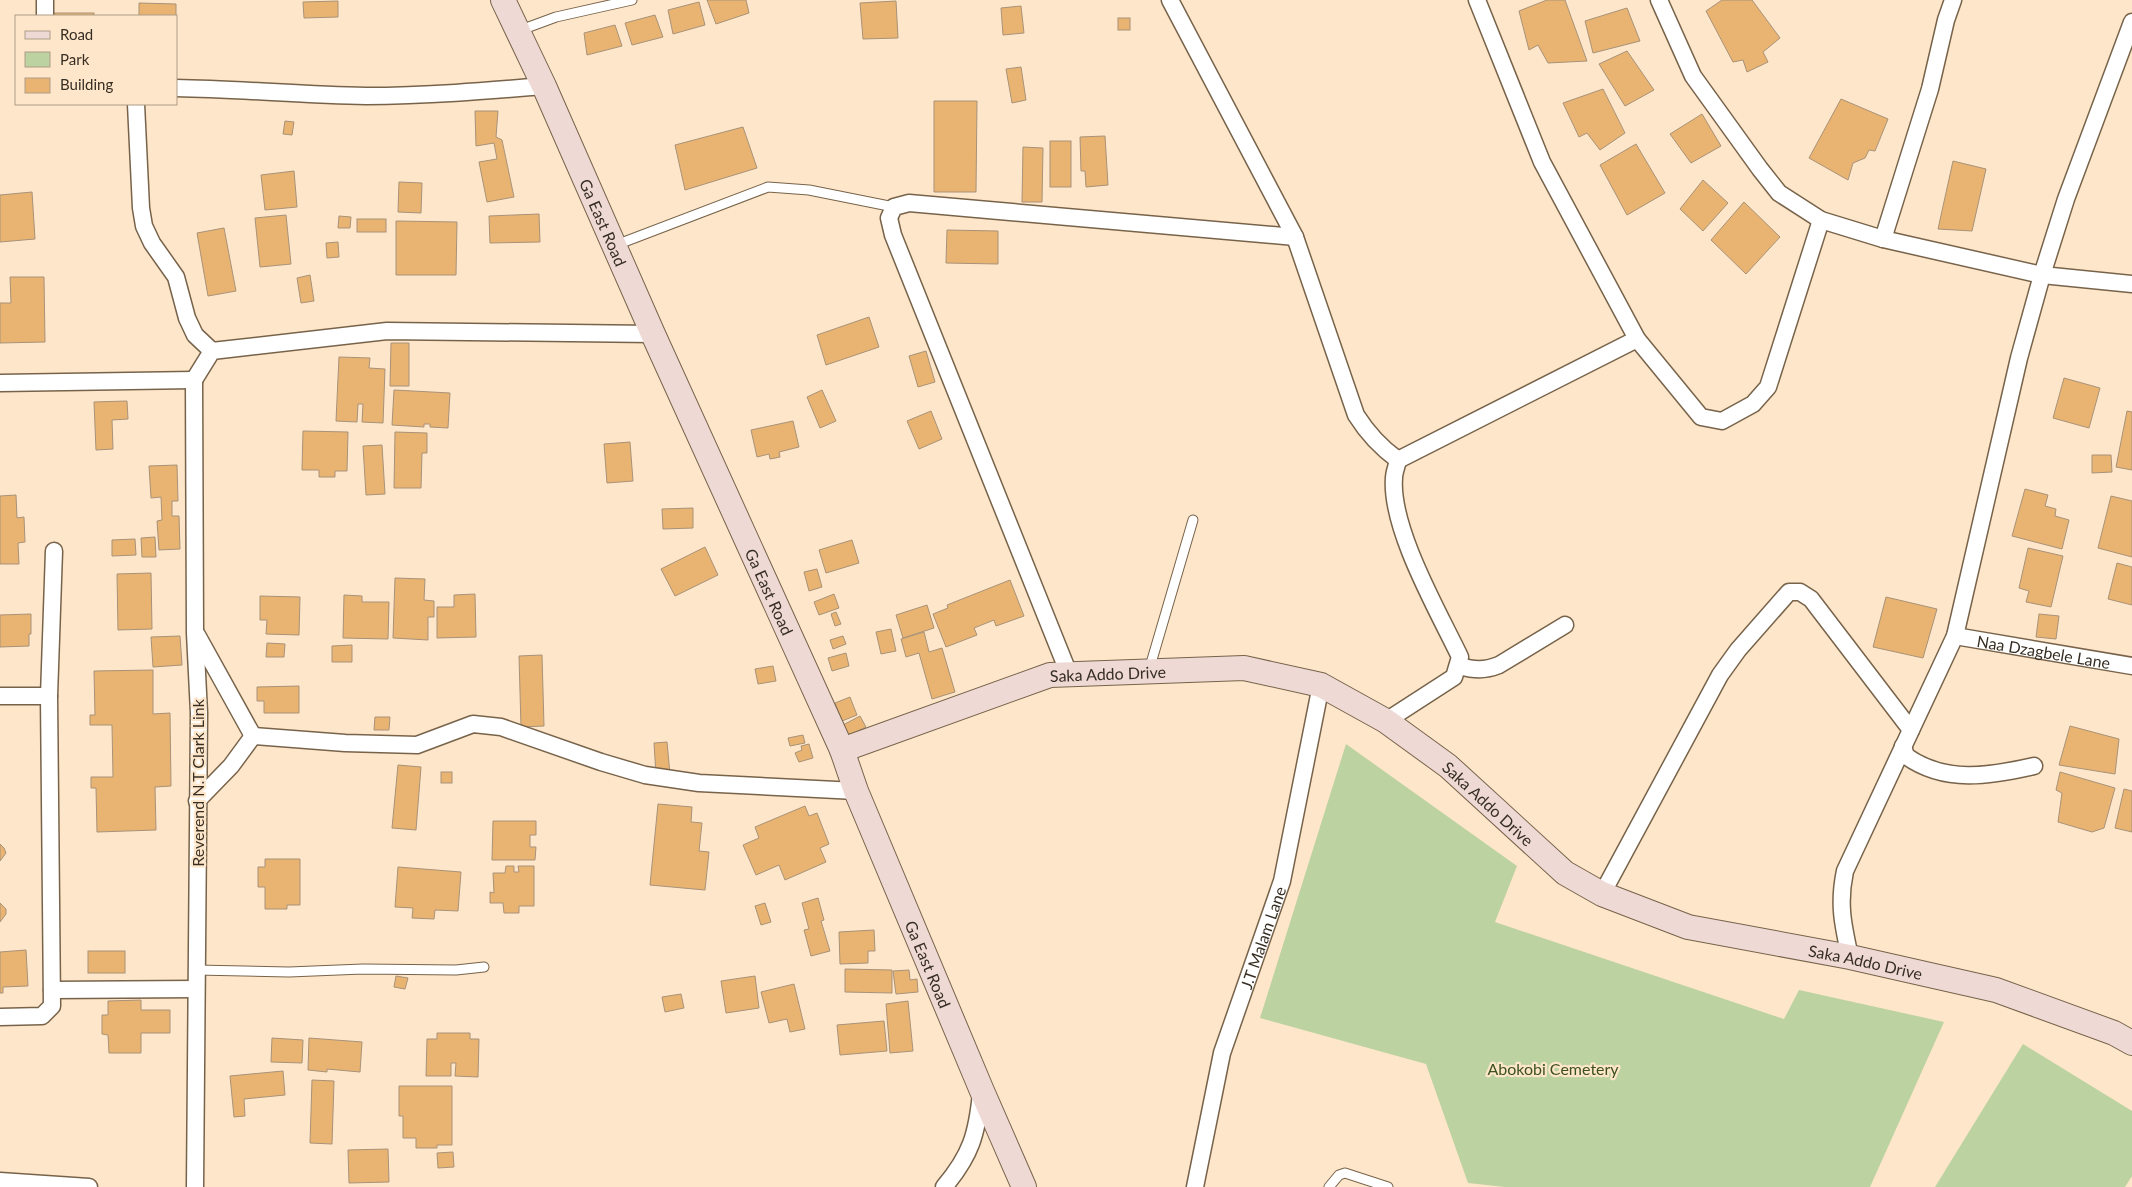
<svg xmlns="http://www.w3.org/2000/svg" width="2132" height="1187" viewBox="0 0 2132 1187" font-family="Lato,sans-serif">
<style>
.green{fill:#bcd2a0}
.building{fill:#e9b472;stroke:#a89278}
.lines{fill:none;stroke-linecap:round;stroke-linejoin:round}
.lane-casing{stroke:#77634a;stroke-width:11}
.street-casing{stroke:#77634a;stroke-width:19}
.secondary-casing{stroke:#77634a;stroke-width:26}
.lane{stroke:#fff;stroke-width:9}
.street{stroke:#fff;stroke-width:16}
.secondary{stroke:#eed9d5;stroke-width:24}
.labels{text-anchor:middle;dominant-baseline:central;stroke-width:4.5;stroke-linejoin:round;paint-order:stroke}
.street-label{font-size:16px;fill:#372e23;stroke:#fee6ca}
.park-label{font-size:16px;fill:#3d511d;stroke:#fee6ca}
</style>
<rect width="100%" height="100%" fill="#fee6ca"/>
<!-- green -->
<g class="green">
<polygon points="1346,744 1517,866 1495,922 1784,1019 1799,990 1944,1022 1870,1187 1505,1187 1468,1183 1426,1064 1260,1018"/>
<polygon points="2023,1044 2132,1111 2132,1176 2125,1187 1935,1187"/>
</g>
<!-- building -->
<g class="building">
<polygon points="707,0 746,0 749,13 716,24"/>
<polygon points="1547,0 1565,0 1587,61 1548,63 1538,45 1529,50 1519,11"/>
<polygon points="1722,0 1752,0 1780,38 1763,52 1768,62 1747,72 1743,60 1733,62 1706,11"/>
<polygon points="338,1 338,17 304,18 303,2"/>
<polygon points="896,1 898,38 863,39 860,3"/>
<polygon points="699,2 705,25 673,34 668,10"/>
<polygon points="139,3 176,4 176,16 139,16"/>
<polygon points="1021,6 1024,33 1003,35 1001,8"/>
<polygon points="1627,8 1640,41 1593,53 1585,21"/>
<rect x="51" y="13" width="43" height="3"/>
<polygon points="655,15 663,37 632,45 625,23"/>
<rect x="1118" y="18" width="12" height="12"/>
<polygon points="615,25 622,46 587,55 584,33"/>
<polygon points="1627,51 1654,90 1625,106 1599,64"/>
<polygon points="1021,67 1026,100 1012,103 1006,69"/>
<polygon points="1603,89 1625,133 1600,150 1587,133 1579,137 1563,103"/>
<polygon points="1841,99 1888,119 1875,151 1869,150 1865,158 1853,163 1848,180 1809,158"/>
<polygon points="934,101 977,101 976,192 934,192"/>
<polygon points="475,111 498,111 496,137 502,140 514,197 487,202 479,162 497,159 494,143 476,146"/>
<polygon points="1702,114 1721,146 1691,163 1670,134"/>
<polygon points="285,121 294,122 292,135 283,134"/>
<polygon points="743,127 757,168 685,190 675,145"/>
<polygon points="1105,136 1108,185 1086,187 1085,171 1081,171 1080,137"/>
<rect x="1050" y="141" width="21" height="46"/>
<polygon points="1636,144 1665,193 1627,215 1600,165"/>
<polygon points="1023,147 1043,148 1042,202 1022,202"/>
<polygon points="1953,161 1986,169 1972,231 1938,229"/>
<polygon points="294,171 297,207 265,210 261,175"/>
<polygon points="1703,180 1728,203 1703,231 1680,209"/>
<polygon points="399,182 422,183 421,213 398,212"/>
<polygon points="32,192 35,239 0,242 0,195"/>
<polygon points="1744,202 1780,237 1746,274 1711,240"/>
<polygon points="539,214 540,242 490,243 489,216"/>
<polygon points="286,215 291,264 260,267 255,218"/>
<polygon points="339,216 351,217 350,228 338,228"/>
<rect x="357" y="219" width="29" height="13"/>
<polygon points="396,221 457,222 456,275 396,275"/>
<polygon points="224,228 236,291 208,296 197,233"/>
<polygon points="947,230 998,231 998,264 946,263"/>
<polygon points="338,242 339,257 327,258 326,243"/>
<polygon points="310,275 314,301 301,303 297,278"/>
<polygon points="10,277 44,277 45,342 0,343 0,303 11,303"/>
<polygon points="869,317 879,347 826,365 817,335"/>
<polygon points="391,343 409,343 409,386 390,386"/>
<polygon points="926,351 935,382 918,387 909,356"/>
<polygon points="339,357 370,358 369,368 385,369 383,423 362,422 363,404 358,404 357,422 336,421"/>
<polygon points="2064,378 2100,388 2089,428 2053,418"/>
<polygon points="394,390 450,393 448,428 430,427 430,424 424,424 424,427 392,425"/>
<polygon points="822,390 836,421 820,428 807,397"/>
<polygon points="127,401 128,419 112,420 113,449 96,450 94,402"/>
<polygon points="931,411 942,439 919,449 907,421"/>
<polygon points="2127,411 2132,412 2132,470 2116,467"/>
<polygon points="793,421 799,447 779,452 780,457 770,459 769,454 757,457 751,430"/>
<polygon points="303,431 348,432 347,471 335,471 335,477 319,477 319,470 302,470"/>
<polygon points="395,432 427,433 427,453 422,453 421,488 394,488"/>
<polygon points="630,442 633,481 607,483 604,444"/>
<polygon points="382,445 385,494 366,495 363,446"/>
<polygon points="2092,455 2111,455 2112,472 2092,473"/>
<polygon points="177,465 178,501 172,501 172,516 179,516 180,549 159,550 157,521 162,520 161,497 151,498 149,466"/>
<polygon points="2025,489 2048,495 2045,506 2056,509 2055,516 2069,520 2062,549 2012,536"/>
<polygon points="16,495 17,518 24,517 25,542 18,543 19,564 0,564 0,496"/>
<polygon points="2111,496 2132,501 2132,557 2098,548"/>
<polygon points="693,508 693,528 663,529 662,509"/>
<polygon points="155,537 156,557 142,557 141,538"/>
<polygon points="135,539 136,555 112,556 112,540"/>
<polygon points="852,540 859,563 826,573 819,550"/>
<polygon points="705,547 718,575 675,596 661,569"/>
<polygon points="2028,548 2063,556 2051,607 2026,602 2029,591 2019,588"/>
<polygon points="2117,563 2132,567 2132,605 2108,599"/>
<polygon points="817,569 822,587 809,591 804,572"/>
<polygon points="151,573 152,629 118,630 117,574"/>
<polygon points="395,578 425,579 424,600 434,601 434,617 428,617 428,640 393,638"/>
<polygon points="1010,580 1024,616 996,626 994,620 974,628 977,635 946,647 933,614 948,608 947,605"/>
<polygon points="475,594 476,637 437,638 437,607 454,607 454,595"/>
<polygon points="834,594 839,608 819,615 814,602"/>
<polygon points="344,595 362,596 362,602 389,602 388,639 343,638"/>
<polygon points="260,596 300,597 299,635 266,634 267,620 260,620"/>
<polygon points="1886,597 1937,609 1923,658 1873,647"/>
<polygon points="927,605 934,628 903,638 896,615"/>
<polygon points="836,612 841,624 835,626 831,614"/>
<polygon points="31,614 31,634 29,634 29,646 0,647 0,615"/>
<polygon points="2039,614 2059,616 2056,639 2036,637"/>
<polygon points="891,629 896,651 881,654 876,632"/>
<polygon points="924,632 929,652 942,648 955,692 932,699 919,653 906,657 901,639"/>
<polygon points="180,636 182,665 153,667 151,637"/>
<polygon points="843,636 846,644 833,649 830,640"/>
<polygon points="267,643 285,644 284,657 266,657"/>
<polygon points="352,645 352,662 332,662 332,646"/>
<polygon points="846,653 849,666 832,671 828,658"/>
<polygon points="542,655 544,726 521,727 519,656"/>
<polygon points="773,666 776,681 758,684 755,669"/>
<polygon points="153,670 153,714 170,713 171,786 155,787 156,830 97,832 96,788 91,788 91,777 113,777 112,725 90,725 90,715 95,715 94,671"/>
<polygon points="299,686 299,713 264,713 264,701 257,701 257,687"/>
<polygon points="850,697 857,715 842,721 835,703"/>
<polygon points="860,716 866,727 848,736 843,725"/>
<polygon points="375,717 390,717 389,730 374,730"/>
<polygon points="2070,726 2119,739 2115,774 2059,765"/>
<polygon points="803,735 805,743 790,746 788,738"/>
<polygon points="667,742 670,774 656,775 654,743"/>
<polygon points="809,744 813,758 799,762 795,753 802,750 801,746"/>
<polygon points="398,765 421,767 416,830 392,828"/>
<rect x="441" y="772" width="11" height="11"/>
<polygon points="2060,772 2115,788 2104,828 2092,832 2058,822 2062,793 2056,790"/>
<polygon points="2124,789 2132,791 2132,832 2115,828"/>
<polygon points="658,804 692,807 691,822 702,823 699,851 709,852 705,890 650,885"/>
<polygon points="805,806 809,816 817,813 829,844 820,848 826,862 785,880 779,865 756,875 743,845 759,838 755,827"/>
<polygon points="493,821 536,821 536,835 530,835 530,847 536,847 535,860 492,860"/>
<polygon points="0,844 4,848 6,853 0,861"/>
<polygon points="265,859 300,859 300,905 287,905 287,909 265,909 265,887 258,887 258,867 265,867"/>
<polygon points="506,866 514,866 514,872 519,872 518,866 534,866 534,906 519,906 519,913 504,913 503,903 490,903 490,892 494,893 493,873 505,873"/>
<polygon points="398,867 461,872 458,911 435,910 434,919 412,918 413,908 395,907"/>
<polygon points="818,898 824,920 821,921 830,951 811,956 804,930 809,929 802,903"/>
<polygon points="0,903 6,909 6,914 0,922"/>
<polygon points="765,903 771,922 761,925 755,906"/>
<polygon points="874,930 875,951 868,951 868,963 840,964 839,932"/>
<polygon points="26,950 28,986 3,987 3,993 0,993 0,952"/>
<rect x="88" y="951" width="37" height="22"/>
<polygon points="845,969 892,970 892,993 845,992"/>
<polygon points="909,970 910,980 917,979 918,992 896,994 893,971"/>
<polygon points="396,976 408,978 405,989 394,987"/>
<polygon points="755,976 759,1008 726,1013 721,981"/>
<polygon points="794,984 805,1029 790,1032 787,1019 769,1023 761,992"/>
<polygon points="681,994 684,1008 665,1012 662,997"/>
<polygon points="141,1000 141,1010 170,1010 170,1033 141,1033 141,1053 109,1053 108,1035 102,1034 102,1015 108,1015 108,1001"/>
<polygon points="908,1001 913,1051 890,1053 886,1004"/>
<polygon points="884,1021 887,1051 840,1055 837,1025"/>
<polygon points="437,1033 470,1033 470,1039 479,1039 478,1077 455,1076 456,1063 451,1063 451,1076 426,1076 427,1039 437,1039"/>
<polygon points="272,1038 303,1040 302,1063 271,1062"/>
<polygon points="309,1038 362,1042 360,1072 327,1069 327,1072 308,1070"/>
<polygon points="283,1071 285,1095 244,1099 245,1116 234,1117 230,1076"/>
<polygon points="312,1080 334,1081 332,1144 310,1143"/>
<polygon points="399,1086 452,1086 452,1145 437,1145 437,1148 416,1148 416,1138 403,1138 403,1116 399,1116"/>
<polygon points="388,1149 389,1182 349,1183 348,1150"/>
<polygon points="453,1152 454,1167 438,1168 437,1153"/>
</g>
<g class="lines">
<!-- lane casing -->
<g class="lane-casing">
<g id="lane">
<polyline points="518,31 556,17 632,0"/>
<polyline points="616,245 768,187 809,190 894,207"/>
<polyline points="1149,670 1193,520"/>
<polyline points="196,970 289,972 363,969 456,970 484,967"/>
<polyline points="1329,1187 1339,1175 1345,1173 1388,1187"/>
</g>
</g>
<!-- street casing -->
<g class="street-casing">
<g id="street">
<path d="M1170,0L1295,237L1356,415C1368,434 1380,447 1398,460C1397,466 1394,472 1394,478C1390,528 1438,611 1460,657L1454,677L1386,721"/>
<polyline points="1477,0 1542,162 1637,339 1701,417 1722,421 1753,404 1768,387 1821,220"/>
<polyline points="1659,0 1693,76 1760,169 1779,193 1821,220 1883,239 2042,275 2132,284"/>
<polyline points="45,16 45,0"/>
<path d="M176,88C240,89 303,95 366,96C426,96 485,91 544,86"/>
<polyline points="136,104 141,208 144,226 152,243 176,277 187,318 195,335 212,351"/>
<polyline points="1883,239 1930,89 1946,20 1953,0"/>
<polyline points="194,380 195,633 199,713 195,1187"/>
<polyline points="194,380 212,351 387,331 653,334"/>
<polyline points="0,383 194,380"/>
<polyline points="1398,460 1637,339"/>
<polyline points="197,635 253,736"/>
<path id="s1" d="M1955,636L2132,666"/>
<path d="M1459,666C1474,670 1484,671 1499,665L1565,625"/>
<polyline points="1069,674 893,235 889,218 894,207 909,203 1295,237"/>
<polyline points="0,696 49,696"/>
<polyline points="253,736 345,743 417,745 473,724 501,727 601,762 645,775 699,783 856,791"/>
<path d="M1903,746L1906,756C1945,784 1990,776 2034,766"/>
<polyline points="197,801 231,766 253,736"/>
<polyline points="1602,894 1720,675 1738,650 1789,592 1800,592 1811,599 1911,730"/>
<path d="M1850,957C1843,925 1838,904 1845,871L1955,636L2019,358L2042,275L2066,199L2132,22"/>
<polyline points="52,990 196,989"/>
<polyline points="0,1017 42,1016 52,1006 49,696 54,551"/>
<polyline points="0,1181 89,1187"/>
<path d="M944,1187C971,1155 977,1134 981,1093"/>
<path id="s2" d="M1195,1187L1222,1053L1282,881L1321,685"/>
</g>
</g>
<!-- secondary casing -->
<g class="secondary-casing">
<g id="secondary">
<path id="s3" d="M503,0L544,86L653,334L842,750L856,791L982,1091L1024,1187"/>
<path id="s4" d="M842,750L1050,675L1244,668L1321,685L1386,721L1448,766L1565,873L1602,894L1688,927L1850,957L1996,990L2114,1033L2132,1043"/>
</g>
</g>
<!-- lane -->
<use href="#lane" class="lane"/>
<!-- street -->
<use href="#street" class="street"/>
<!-- secondary -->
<use href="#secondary" class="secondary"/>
</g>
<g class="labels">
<!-- street labels -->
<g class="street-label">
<text stroke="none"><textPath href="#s3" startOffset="244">Ga East Road</textPath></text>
<text stroke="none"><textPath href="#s3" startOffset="649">Ga East Road</textPath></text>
<text stroke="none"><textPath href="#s1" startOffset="90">Naa Dzagbele Lane</textPath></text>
<text stroke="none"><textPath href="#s4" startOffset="279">Saka Addo Drive</textPath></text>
<text transform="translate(197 783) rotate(-90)">Reverend N.T Clark Link</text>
<text stroke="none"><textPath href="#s4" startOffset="700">Saka Addo Drive</textPath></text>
<text stroke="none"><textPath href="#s2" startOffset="259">J.T Malam Lane</textPath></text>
<text stroke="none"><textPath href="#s4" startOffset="1119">Saka Addo Drive</textPath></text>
<text stroke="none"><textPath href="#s3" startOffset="1054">Ga East Road</textPath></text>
</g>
<!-- park labels -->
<g class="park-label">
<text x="1553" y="1068">Abokobi Cemetery</text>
</g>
</g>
<!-- legend -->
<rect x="15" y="15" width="162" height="90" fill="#fee6ca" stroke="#ae9c87"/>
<rect x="25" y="31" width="25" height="8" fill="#eed9d5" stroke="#ae9c87"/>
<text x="60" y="40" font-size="15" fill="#372e23">Road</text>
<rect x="25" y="52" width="25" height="15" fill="#bcd2a0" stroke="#ae9c87"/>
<text x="60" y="65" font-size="15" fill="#372e23">Park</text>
<rect x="25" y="78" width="25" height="15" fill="#e9b472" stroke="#ae9c87"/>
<text x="60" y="90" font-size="15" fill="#372e23">Building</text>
</svg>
